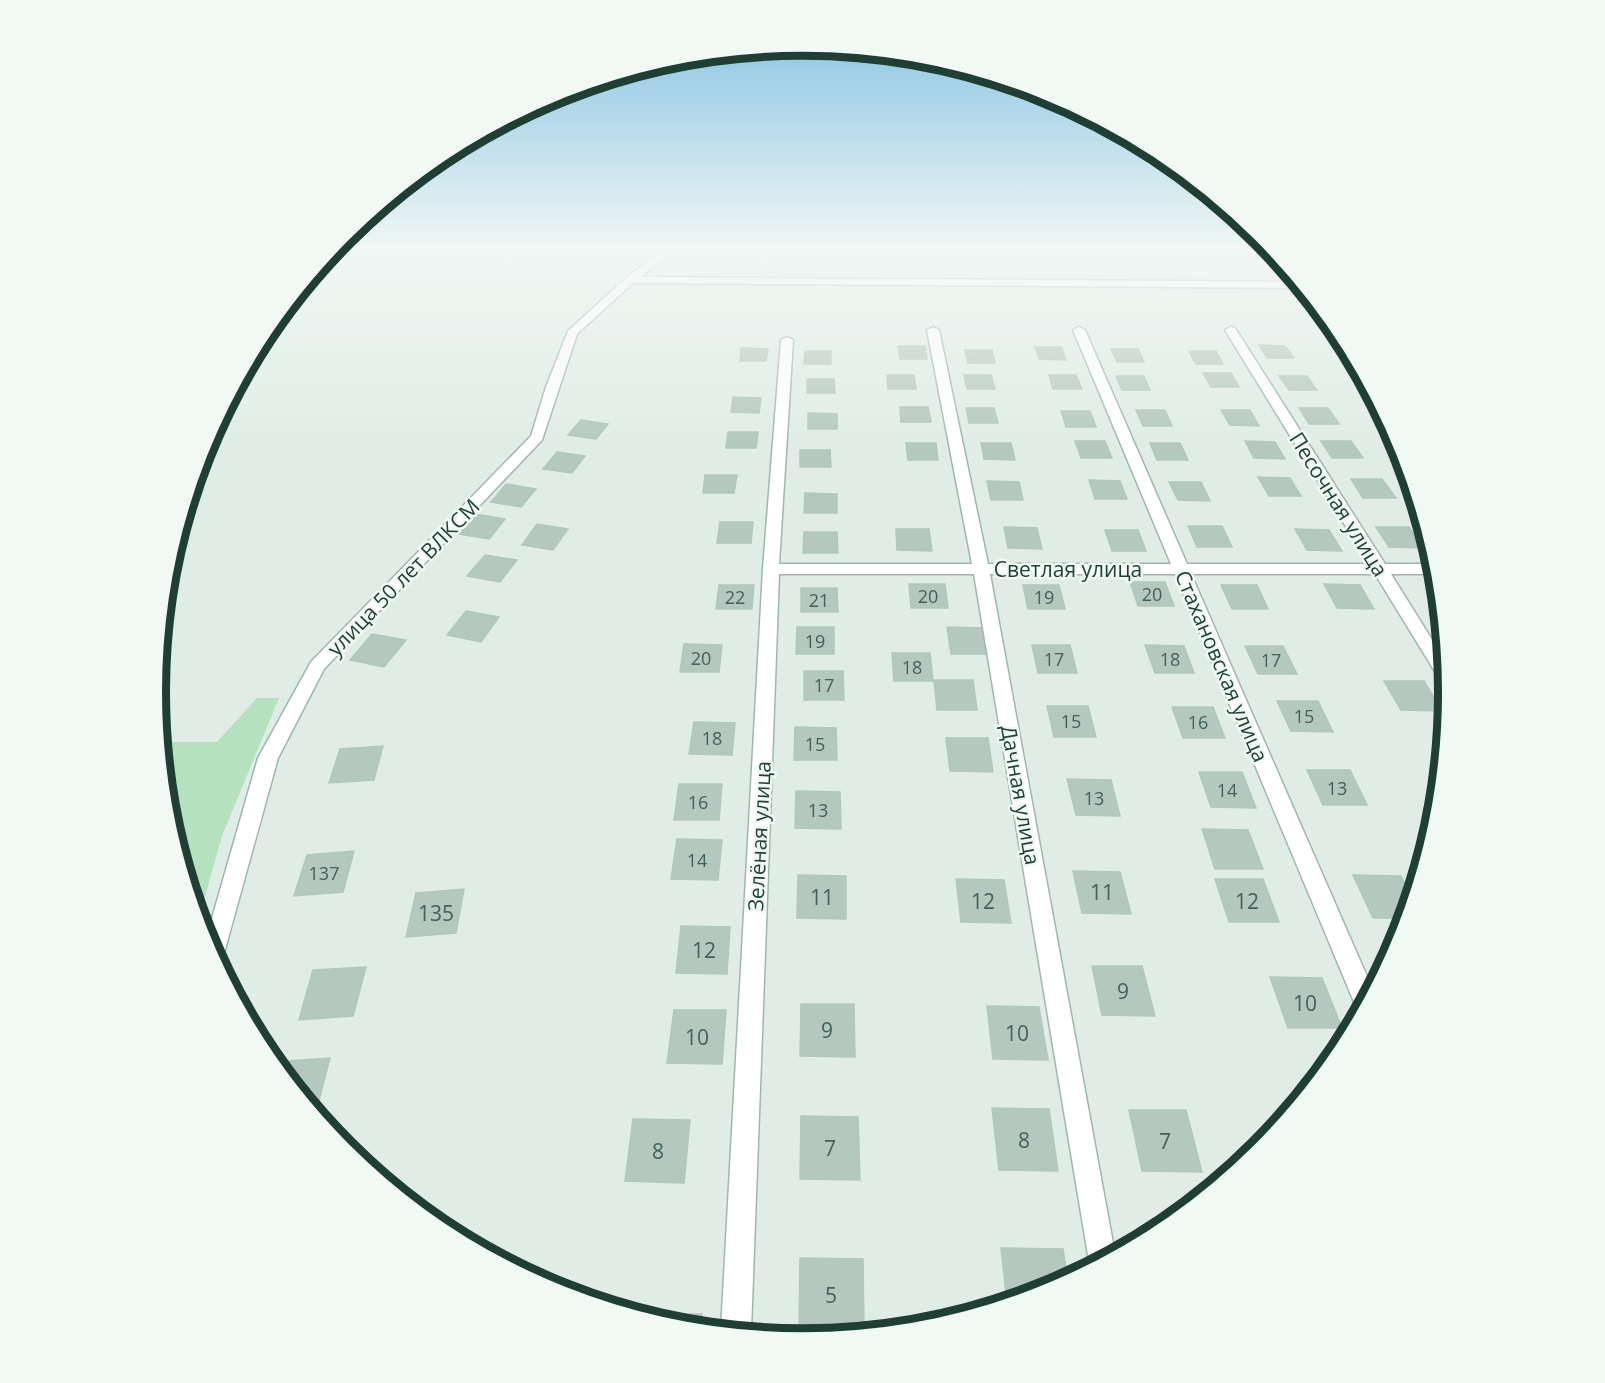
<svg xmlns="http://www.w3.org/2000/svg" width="1605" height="1383" viewBox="0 0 1605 1383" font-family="'Open Sans',sans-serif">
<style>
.green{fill:#b6e1bf}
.building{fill:#b5c8bf;stroke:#b2c7bd;stroke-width:1.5}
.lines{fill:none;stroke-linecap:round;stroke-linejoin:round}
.minor-casing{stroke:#a2b5ad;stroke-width:3}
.minor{fill:#fff;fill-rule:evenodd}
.labels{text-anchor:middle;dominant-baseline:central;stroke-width:5;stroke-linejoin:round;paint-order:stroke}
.number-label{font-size:18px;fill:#446158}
.street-label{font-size:21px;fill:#1f3f35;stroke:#f1f9f4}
.near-number-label{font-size:21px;fill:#446158}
.rim{fill:none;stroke:#1f3f35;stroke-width:8}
</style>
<rect width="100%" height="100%" fill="#e0ede6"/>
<!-- green -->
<polygon class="green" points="257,698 279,698 222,836 199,918 168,817 161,742 217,742"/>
<!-- building -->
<g class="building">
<polygon points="1259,345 1285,346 1294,358 1267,358"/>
<polygon points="898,346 925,346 927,359 900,359"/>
<polygon points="1035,347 1061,347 1066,360 1039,359"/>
<polygon points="741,348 768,349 766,361 740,361"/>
<polygon points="1111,349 1138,349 1144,362 1117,362"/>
<polygon points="965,350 992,350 995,363 968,363"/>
<polygon points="805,351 831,351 831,364 804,364"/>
<polygon points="1189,351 1216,351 1223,364 1196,364"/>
<polygon points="1203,373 1231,373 1239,387 1211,387"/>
<polygon points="887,375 914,375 916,389 888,389"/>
<polygon points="964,375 991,375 995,389 967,389"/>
<polygon points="1049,375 1076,375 1082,389 1053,389"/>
<polygon points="1116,376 1144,376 1150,390 1122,390"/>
<polygon points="1279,376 1307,376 1317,390 1289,390"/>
<polygon points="807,379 834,379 835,393 807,393"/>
<polygon points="733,397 761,398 759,413 731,412"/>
<polygon points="900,407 928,407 931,422 901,422"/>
<polygon points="966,408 994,408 998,423 969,423"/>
<polygon points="1299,408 1328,408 1339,424 1309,424"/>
<polygon points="1136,410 1165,410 1172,426 1143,426"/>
<polygon points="1221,410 1250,410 1259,426 1230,425"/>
<polygon points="1061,411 1090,411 1096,427 1066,427"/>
<polygon points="808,413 837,414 837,429 808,429"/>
<polygon points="581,420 608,424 596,439 568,435"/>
<polygon points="728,432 758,432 756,448 726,448"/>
<polygon points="1075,441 1105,441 1112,458 1081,458"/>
<polygon points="1245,441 1275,442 1285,459 1254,458"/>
<polygon points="1321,441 1351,441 1363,458 1332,458"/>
<polygon points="906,443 936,443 938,460 908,460"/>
<polygon points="981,443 1011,443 1015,460 984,459"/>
<polygon points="1150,443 1180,443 1188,460 1157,460"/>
<polygon points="800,450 830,450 831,467 800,467"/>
<polygon points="557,452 585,456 572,473 543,469"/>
<polygon points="705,475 737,475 734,493 703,493"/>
<polygon points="1258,477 1290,478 1301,496 1269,496"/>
<polygon points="1351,479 1382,479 1396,498 1363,498"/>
<polygon points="1089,480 1120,481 1127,499 1095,499"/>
<polygon points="987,481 1019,482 1023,500 991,500"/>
<polygon points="1169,482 1201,482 1210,501 1178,500"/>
<polygon points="506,484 536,489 521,507 491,502"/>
<polygon points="805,493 837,494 837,513 804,513"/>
<polygon points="475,514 505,519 489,539 458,534"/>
<polygon points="720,522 753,522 751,543 717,543"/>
<polygon points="537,524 568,529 553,550 522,545"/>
<polygon points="1188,526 1222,526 1232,547 1197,547"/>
<polygon points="1004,527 1037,528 1042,549 1008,548"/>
<polygon points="1376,527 1409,527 1424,548 1389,547"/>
<polygon points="896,529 929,529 932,551 897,550"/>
<polygon points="1295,529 1329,530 1342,551 1307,550"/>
<polygon points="1105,530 1138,530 1146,551 1112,551"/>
<polygon points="804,532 837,532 838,553 803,553"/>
<polygon points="485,555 517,560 500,582 467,576"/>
<polygon points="1130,582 1165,582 1174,606 1138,606"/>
<polygon points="909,584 945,584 948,608 911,608"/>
<polygon points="1324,584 1360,585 1374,609 1337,608"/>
<polygon points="719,585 754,585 752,609 716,609"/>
<polygon points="1023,585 1059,585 1065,609 1028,609"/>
<polygon points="1221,585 1257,585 1268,609 1232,609"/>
<polygon points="801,588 837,588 838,612 801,612"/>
<polygon points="466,611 499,617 481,642 447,635"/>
<polygon points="797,627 834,627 834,654 796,654"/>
<polygon points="947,627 985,628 989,654 951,654"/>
<polygon points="372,634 406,640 384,667 350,660"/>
<polygon points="684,644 722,645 719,672 680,672"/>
<polygon points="1032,645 1070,645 1077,673 1038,673"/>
<polygon points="1145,645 1184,646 1194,673 1155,673"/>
<polygon points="1245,646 1283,646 1297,674 1258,674"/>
<polygon points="892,653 930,653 933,681 894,681"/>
<polygon points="804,671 843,671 844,700 804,700"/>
<polygon points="934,680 973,680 977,710 937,710"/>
<polygon points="1384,681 1424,681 1442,711 1401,710"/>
<polygon points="1277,701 1318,701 1333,732 1291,731"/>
<polygon points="1047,706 1088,706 1096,737 1054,737"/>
<polygon points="1172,707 1213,707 1225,738 1183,738"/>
<polygon points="694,722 735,723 732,755 689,754"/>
<polygon points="795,727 836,728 837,760 794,760"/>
<polygon points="946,738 988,738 993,772 950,771"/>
<polygon points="383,746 374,780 329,783 340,749"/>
<polygon points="1430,767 1442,767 1440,785"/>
<polygon points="1307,770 1350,770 1367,805 1323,805"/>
<polygon points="1199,772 1242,772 1256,808 1211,807"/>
<polygon points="1067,779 1111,780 1120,816 1076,815"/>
<polygon points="679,784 722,784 719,820 674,820"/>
<polygon points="796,791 840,792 841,829 795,828"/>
<polygon points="1202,829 1248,830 1263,869 1215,869"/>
<polygon points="677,839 722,840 718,880 671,879"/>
<polygon points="354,851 343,892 294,896 307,855"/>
<polygon points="1073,871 1120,872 1131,914 1082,913"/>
<polygon points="798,875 846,876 846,919 797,918"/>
<polygon points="1353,875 1401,876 1412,898 1406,918 1373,918"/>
<polygon points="956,879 1004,880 1011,923 961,922"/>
<polygon points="1215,879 1263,879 1279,922 1229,922"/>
<polygon points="464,889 456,933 406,937 416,893"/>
<polygon points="681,926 730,927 727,974 676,973"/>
<polygon points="1092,966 1142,966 1155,1016 1102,1015"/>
<polygon points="366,967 353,1016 299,1020 313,970"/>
<polygon points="1270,977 1322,978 1342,1028 1288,1028"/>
<polygon points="801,1004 854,1004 855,1057 800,1056"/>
<polygon points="987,1006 1039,1007 1048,1060 993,1059"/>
<polygon points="674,1010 726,1010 722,1064 667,1063"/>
<polygon points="330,1058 316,1112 274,1062"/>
<polygon points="992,1108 1049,1109 1058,1171 999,1170"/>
<polygon points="1129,1110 1186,1110 1202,1172 1142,1171"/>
<polygon points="801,1116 858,1117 860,1180 800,1179"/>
<polygon points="633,1119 690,1120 684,1183 625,1181"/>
<polygon points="1001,1248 1063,1249 1068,1279 1050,1289 1007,1302"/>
<polygon points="800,1258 863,1259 864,1332 799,1333"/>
<polygon points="638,1314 702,1314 701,1328 676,1326"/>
</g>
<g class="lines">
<!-- minor casing -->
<g class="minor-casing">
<g id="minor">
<polygon points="662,250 674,250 641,277 1299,282 1303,288 633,283 577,334 542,440 324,669 278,758 224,953 221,960 217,961 206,939 258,758 311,662 531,436 546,387 568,331 626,278"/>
<polygon points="933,327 939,330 988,564 1171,564 1073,330 1079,327 1085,330 1187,564 1369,564 1225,330 1231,327 1235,328 1385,564 1436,564 1437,574 1391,574 1446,662 1448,685 1442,683 1375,574 1191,574 1373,990 1361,1011 1358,1010 1354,1002 1175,574 990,574 1115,1254 1090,1267 974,574 779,574 751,1331 750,1333 721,1330 763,569 781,340 787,337 793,340 779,564 972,564 927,330"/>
</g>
</g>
<!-- minor -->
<use href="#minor" class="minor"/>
</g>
<!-- sky -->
<linearGradient id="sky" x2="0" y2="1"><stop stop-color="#7fbfe2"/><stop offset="0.56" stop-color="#f1f7f4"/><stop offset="1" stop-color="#f1f7f4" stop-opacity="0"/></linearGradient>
<rect width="1605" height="444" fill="url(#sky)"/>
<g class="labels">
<!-- number labels -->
<g class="number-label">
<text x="1152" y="594">20</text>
<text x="928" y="596">20</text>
<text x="735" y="597">22</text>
<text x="1044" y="597">19</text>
<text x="819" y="600">21</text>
<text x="815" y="641">19</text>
<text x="701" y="658">20</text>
<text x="1054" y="659">17</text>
<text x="1170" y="659">18</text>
<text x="1271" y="660">17</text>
<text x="912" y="667">18</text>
<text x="824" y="685">17</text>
<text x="1304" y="716">15</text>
<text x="1071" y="721">15</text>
<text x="1198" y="722">16</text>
<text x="712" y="738">18</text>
<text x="815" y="744">15</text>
<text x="1337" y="788">13</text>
<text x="1227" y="790">14</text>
<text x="1094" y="798">13</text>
<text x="698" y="802">16</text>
<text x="818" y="810">13</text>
<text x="697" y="860">14</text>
<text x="324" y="873">137</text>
</g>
<!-- street labels -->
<g class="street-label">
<text transform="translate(1339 504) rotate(58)">Песочная улица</text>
<text x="1068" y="569">Светлая улица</text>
<text transform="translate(403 577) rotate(-46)">улица 50 лет ВЛКСМ</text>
<text transform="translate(1222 666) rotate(67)">Стахановская улица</text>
<text transform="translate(1021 795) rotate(80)">Дачная улица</text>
<text transform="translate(759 836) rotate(-87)">Зелёная улица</text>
</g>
<!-- near-number labels -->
<g class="near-number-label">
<text x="1102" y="892">11</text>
<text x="822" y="897">11</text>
<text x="983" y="901">12</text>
<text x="1247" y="901">12</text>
<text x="436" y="913">135</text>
<text x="704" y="950">12</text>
<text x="1123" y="991">9</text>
<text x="1305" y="1003">10</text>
<text x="827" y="1030">9</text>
<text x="1017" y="1033">10</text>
<text x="697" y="1037">10</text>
<text x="1024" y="1140">8</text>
<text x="1165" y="1141">7</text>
<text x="830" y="1148">7</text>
<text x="658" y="1151">8</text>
<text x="831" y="1295">5</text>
</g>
</g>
<!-- crop -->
<path d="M0 0H1605V1383H0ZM166 692a636 636 0 1 1 1272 0a636 636 0 1 1-1272 0Z" fill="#f1f9f4" fill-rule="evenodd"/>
<path class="rim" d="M166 692a636 636 0 1 1 1272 0a636 636 0 1 1-1272 0Z"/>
</svg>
